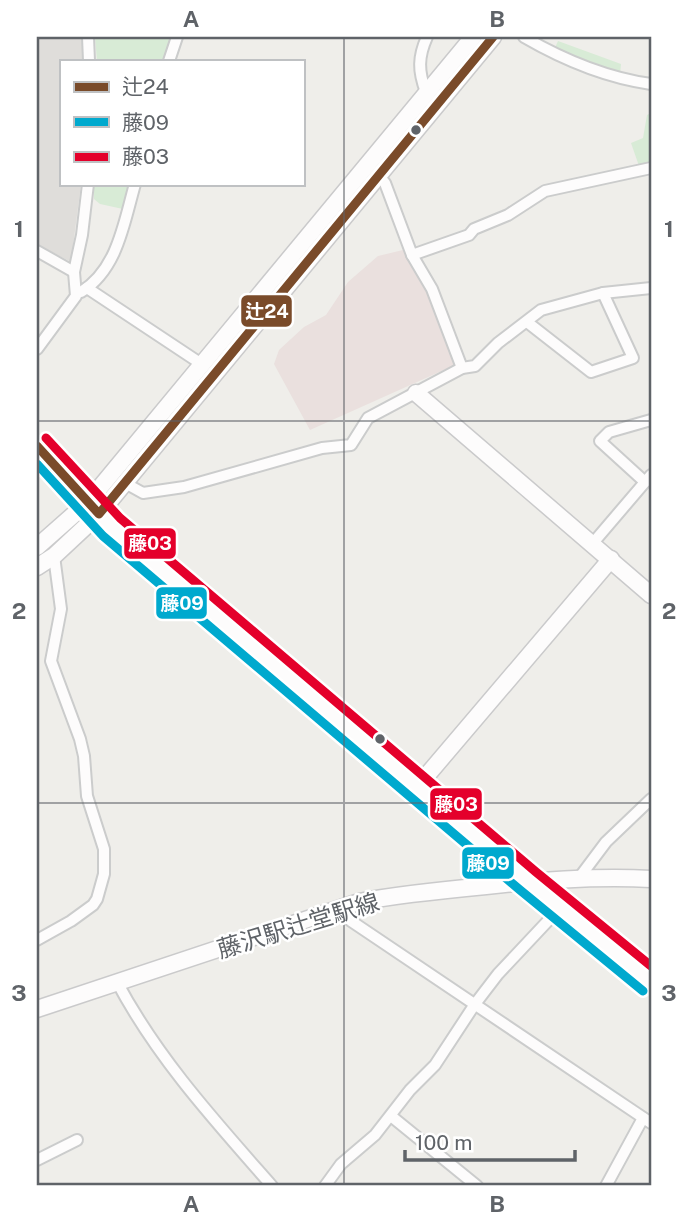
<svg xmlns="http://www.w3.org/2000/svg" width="688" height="1223" viewBox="0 0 688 1223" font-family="'Public Sans','Noto Sans JP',sans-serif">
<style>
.industrial{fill:#dfddda}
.medical{fill:#eae0de}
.green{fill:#d8ebd6}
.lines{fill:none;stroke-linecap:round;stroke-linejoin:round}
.street-casing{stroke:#cbcccc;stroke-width:14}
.secondary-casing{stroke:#cacacb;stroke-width:19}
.street{stroke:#fdfcfc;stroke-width:10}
.secondary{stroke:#fdfcfc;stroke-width:16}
.bus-1-casing{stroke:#fff;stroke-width:14}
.bus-2-casing{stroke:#fff;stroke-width:14}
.bus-3-casing{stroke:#fff;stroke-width:14}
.bus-1{stroke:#7a4b2a;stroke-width:9}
.bus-2{stroke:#00a9ce;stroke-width:9}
.bus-3{stroke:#e4002b;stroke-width:9}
.grid{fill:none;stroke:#5f6368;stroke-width:2;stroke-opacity:0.55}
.bus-dot{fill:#5f6368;stroke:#fff;stroke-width:2.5}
.labels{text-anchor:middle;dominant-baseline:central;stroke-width:5;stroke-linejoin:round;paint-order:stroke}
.street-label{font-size:24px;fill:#5f6368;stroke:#fff}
.line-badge{stroke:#fff;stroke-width:2.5}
.badge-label{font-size:19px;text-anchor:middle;font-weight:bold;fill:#fff}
.neatline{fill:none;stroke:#5f6368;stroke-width:2.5}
.grid-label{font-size:23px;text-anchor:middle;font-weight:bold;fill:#5f6368}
</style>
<rect width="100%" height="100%" fill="#efeeea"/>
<!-- industrial -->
<polygon class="industrial" points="37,37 82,37 82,61 61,61 61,184 81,184 71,262 37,244"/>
<!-- medical -->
<polygon class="medical" points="403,250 429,296 455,365 310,430 274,364 279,350 304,327 326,315 348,282 378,256"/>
<!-- green -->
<g class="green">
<polygon points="95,37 168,38 172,42 166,61 97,61"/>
<polygon points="558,41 621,64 620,75 554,50"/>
<polygon points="651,113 651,163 639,166 631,143 643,138 647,115"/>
<polygon points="94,184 129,184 123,209 100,204 94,199"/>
</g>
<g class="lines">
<!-- street casing -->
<g class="street-casing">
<g id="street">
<polyline points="88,37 89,61"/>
<path d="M524,37C562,59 608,78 651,84"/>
<polyline points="169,61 177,37"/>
<path d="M426,92C418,71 418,57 427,37"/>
<polyline points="377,173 385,183 412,255 432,289 462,368"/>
<polyline points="37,251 74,272"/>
<polyline points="412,255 469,235 474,229 508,215 545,191 651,168"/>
<polyline points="87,288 203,365"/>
<path d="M81,292C118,269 124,222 135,184"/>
<polyline points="527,322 591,372 633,358 603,293"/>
<polyline points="37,349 76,296 74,272 82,235 88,184"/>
<polyline points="645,482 600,441 609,432 651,420"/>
<polyline points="125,483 143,493 184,487 322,448 351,445 368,418 462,368 475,366 498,343 541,310 603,293 651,288"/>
<polyline points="593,543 651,475"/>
<polyline points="579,878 606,842 651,799"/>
<polyline points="338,909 351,921 651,1123"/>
<polyline points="37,940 71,921 93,905 97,899 104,874 104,849 87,796 84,756 80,739 51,661 61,609 54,556"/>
<path d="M117,982C158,1059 215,1121 272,1186"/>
<polyline points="391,1116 477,1186"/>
<polyline points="37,1160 77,1140"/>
<polyline points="325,1186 341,1164 375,1135 410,1090 435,1065 475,1004 498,974 560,908"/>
<polyline points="606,1186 643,1118"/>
</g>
</g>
<!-- secondary casing -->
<g class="secondary-casing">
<g id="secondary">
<polyline points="416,393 651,595"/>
<polyline points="37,446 111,527 528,881 651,982"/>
<polyline points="37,547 88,502 473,37"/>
<polyline points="37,567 54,556 99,514 493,37"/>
<polyline points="417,787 611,559"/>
<path d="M37,1009L359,902C401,894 443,890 486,886C541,880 596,876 651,879"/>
</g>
</g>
<!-- street -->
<use href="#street" class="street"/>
<!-- secondary -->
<use href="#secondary" class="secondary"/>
<!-- bus-1 casing -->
<g class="bus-1-casing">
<polyline id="bus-1" points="37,446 99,514 493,37"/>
</g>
<!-- bus-2 casing -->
<g class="bus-2-casing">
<polyline id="bus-2" points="37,464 103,536 520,890 643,991"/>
</g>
<!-- bus-3 casing -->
<g class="bus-3-casing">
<polyline id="bus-3" points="46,438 120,518 536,872 651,966"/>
</g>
<!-- bus-1 -->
<use href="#bus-1" class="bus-1"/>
<!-- bus-2 -->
<use href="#bus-2" class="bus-2"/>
<!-- bus-3 -->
<use href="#bus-3" class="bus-3"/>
</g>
<!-- grid -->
<path class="grid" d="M344,37V1186M37,421H651M37,803H651"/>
<!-- markers -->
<g class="bus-dot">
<circle cx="416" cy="130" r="6"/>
<circle cx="380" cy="739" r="6"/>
</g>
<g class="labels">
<!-- street labels -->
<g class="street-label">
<text transform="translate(298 925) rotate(-17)">藤沢駅辻堂駅線</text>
</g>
</g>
<g class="line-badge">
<rect x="240" y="294" width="53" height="34" rx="7" fill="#7a4b2a"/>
<rect x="123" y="527" width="54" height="33" rx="7" fill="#e4002b"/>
<rect x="155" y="586" width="53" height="34" rx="7" fill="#00a9ce"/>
<rect x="429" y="787" width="54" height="34" rx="7" fill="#e4002b"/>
<rect x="461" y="846" width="54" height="34" rx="7" fill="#00a9ce"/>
</g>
<g class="badge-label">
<text x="267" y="318">辻24</text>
<text x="150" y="550">藤03</text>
<text x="182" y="610">藤09</text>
<text x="456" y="811">藤03</text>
<text x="488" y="870">藤09</text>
</g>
<!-- border -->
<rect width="688" height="1223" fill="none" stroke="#ffffff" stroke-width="77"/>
<!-- legend -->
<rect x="60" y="60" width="245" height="126" fill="#ffffff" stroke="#bfc1c3" stroke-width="2"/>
<rect x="74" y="82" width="35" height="10" fill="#7a4b2a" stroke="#bfc1c3" stroke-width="2"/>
<text x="122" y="94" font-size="21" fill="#5f6368">辻24</text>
<rect x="74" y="117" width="35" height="10" fill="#00a9ce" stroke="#bfc1c3" stroke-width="2"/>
<text x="122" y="130" font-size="21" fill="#5f6368">藤09</text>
<rect x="74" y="152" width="35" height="10" fill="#e4002b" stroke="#bfc1c3" stroke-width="2"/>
<text x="122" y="164" font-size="21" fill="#5f6368">藤03</text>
<!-- scale -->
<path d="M405 1150v10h170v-10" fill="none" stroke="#5f6368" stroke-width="3.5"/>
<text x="415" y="1150" font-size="21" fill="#5f6368" stroke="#ffffff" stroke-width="5" paint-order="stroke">100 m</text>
<rect x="38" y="38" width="612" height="1146" class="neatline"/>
<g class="grid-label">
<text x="191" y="27">A</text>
<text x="497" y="27">B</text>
<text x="19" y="237">1</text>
<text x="669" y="237">1</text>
<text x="19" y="619">2</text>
<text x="669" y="619">2</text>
<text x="19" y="1001">3</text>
<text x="669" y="1001">3</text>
<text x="191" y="1212">A</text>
<text x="497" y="1212">B</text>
</g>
</svg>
